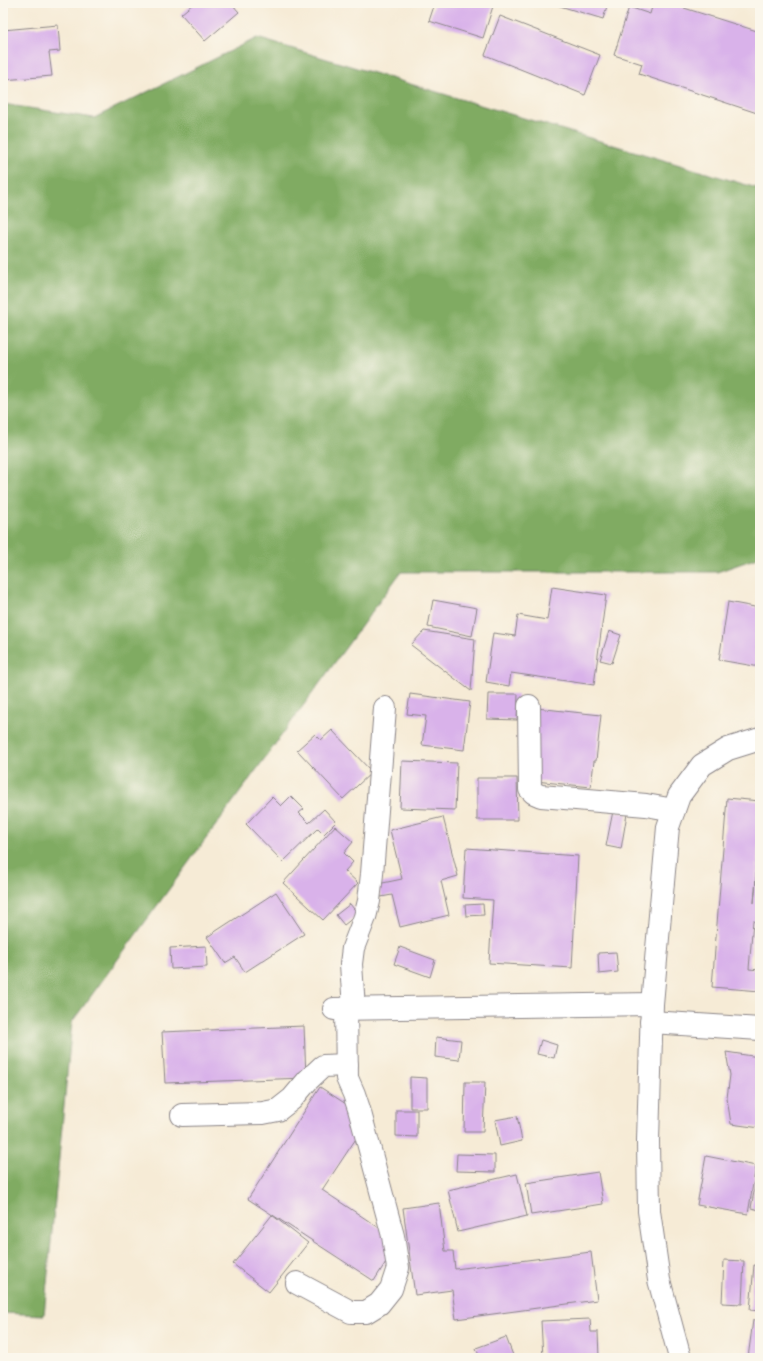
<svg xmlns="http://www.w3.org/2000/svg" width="763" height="1361" viewBox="0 0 763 1361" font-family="Mynerve,sans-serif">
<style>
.forest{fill:#80ab62;stroke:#51664e}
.building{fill:#d9b2ea}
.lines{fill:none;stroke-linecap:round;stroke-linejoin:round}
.minor-casing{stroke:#8c8688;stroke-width:24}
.minor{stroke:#fff;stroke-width:22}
</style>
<rect width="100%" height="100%" fill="#fbf7ec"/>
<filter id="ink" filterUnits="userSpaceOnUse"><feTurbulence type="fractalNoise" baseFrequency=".025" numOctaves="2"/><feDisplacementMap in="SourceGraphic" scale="8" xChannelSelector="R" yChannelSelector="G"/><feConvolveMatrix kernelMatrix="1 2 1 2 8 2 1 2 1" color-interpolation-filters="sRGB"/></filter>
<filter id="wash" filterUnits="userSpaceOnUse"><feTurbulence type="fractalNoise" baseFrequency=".012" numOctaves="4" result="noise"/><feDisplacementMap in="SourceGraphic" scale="16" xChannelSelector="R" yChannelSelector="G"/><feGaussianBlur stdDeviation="0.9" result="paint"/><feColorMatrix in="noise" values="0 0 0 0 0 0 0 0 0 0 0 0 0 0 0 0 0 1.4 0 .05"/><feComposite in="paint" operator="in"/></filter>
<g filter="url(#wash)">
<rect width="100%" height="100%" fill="#f6ebd6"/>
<!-- forest -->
<polygon class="forest" points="257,38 760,189 760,557 717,572 401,572 72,1022 44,1315 3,1313 3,104 94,118"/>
<g id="blocks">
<!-- building -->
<g class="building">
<polygon points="194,3 231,3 239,12 205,41 181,14"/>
<polygon points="435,3 494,3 483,38 429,21"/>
<polygon points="550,3 608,3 603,19"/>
<polygon points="653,3 683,3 681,7 760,32 760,102 757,113 639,74 642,64 614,55 629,7 650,14"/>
<polygon points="500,16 600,55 585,95 485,55"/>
<polygon points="58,25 60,51 49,52 52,76 3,80 3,30"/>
<polygon points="552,587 606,595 594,685 511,673 509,686 486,682 493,633 515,636 518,615 547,620"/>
<polygon points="433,600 477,608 472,636 428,627"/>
<polygon points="728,602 760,608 760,667 719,660"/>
<polygon points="424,631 475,639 471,691 411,645"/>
<polygon points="609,631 621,635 612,663 600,660"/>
<polygon points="410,694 470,702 464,750 422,745 426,716 407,714"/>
<polygon points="488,694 518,694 517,720 487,719"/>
<polygon points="536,708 601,715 596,761 594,761 591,787 526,780"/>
<polygon points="332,730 372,772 343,799 297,750 315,734 321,740"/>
<polygon points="402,761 457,763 455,810 400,808"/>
<polygon points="477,778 517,778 518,820 477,820"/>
<polygon points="291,796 304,809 299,813 309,823 324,809 336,822 324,834 318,828 283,862 246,824 272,797 281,806"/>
<polygon points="727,798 760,801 760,825 754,903 759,853 760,853 760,922 753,921 749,969 760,970 760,991 712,987"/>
<polygon points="613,811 627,814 621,849 606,846"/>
<polygon points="443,817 458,876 441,881 449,915 400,927 392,895 381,897 378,884 402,879 390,830"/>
<polygon points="335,826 353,842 344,853 353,862 345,871 358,883 323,920 283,883"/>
<polygon points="466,848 578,856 572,968 489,963 493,900 463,898"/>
<polygon points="276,892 304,934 245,972 235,957 225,963 207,937"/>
<polygon points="350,904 358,914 344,925 336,915"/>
<polygon points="483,904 484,915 466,916 465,905"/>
<polygon points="206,946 207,967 171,969 170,948"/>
<polygon points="400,947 435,960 430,977 394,964"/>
<polygon points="616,952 618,972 599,974 598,953"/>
<polygon points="304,1026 306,1078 165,1083 162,1032"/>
<polygon points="436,1037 461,1040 459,1060 435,1057"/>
<polygon points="541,1040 557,1045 554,1058 537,1054"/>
<polygon points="726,1052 759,1057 759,1053 760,1053 760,1128 731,1124 727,1098 730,1075"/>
<polygon points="410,1077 427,1078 427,1108 410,1108"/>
<polygon points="465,1082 485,1082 483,1132 464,1132"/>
<polygon points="320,1087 369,1119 322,1190 399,1241 374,1281 248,1199"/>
<polygon points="396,1110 417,1110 417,1137 396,1136"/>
<polygon points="517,1116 522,1141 500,1146 495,1120"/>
<polygon points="457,1154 495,1155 495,1172 456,1171"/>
<polygon points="706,1156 756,1166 748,1214 697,1205"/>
<polygon points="759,1165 760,1165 760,1210 751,1208"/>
<polygon points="598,1172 603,1204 531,1215 526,1183"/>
<polygon points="517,1174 527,1216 458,1232 448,1190"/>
<polygon points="439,1203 445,1251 453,1251 455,1269 591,1252 597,1300 456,1319 452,1290 415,1295 403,1208"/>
<polygon points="272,1215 308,1243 269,1292 233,1264"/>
<polygon points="724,1260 744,1261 742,1304 722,1303"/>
<polygon points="754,1265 760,1266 760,1311 750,1310"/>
<polygon points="590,1319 591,1332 598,1332 599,1358 543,1358 541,1321"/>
<polygon points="753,1320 760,1321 760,1358 748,1358"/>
<polygon points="506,1337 514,1358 480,1358 476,1348"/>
</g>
</g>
</g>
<g filter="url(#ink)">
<use href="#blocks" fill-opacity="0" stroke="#8c8688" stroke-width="1"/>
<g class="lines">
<!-- minor casing -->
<g class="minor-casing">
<g id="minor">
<polyline points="529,706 530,789 534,793 541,796 646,805 674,810"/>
<polyline points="354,1008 351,964 353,948 365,917 369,901 372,874 385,708"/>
<polyline points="334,1009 652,1004"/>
<polyline points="651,1022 760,1029"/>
<polyline points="182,1115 263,1113 278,1110 292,1099 308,1080 323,1066 347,1065"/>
<polyline points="297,1283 351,1312 366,1312 379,1304 391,1289 398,1268 393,1236 359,1109 354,1094 347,1078 346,1008"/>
<polyline points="680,1358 659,1280 649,1211 648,1141 652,1004 668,827 679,796 702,765 728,749 760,739"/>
</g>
</g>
<!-- minor -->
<use href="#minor" class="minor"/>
</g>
</g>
<!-- margin -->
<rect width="763" height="1361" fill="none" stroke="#fbf7ec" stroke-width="16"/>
</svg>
